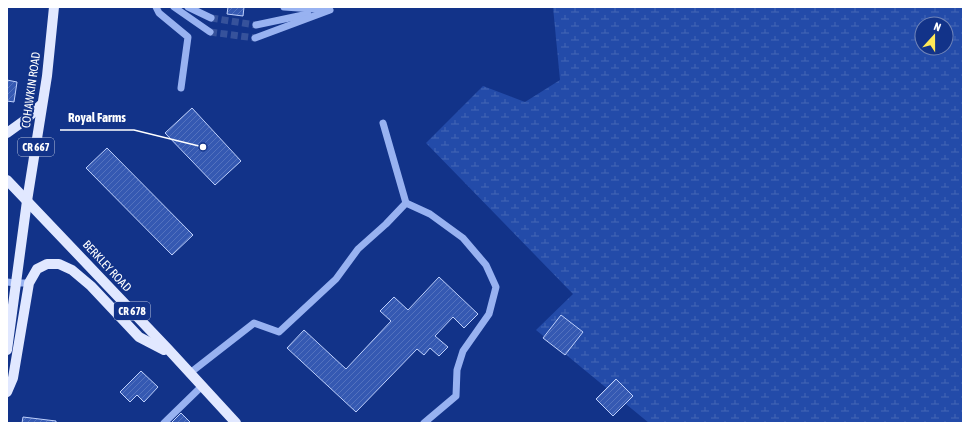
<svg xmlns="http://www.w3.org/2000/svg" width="970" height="430" viewBox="0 0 970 430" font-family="'Asap Condensed',sans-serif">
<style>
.wetland{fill:url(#wetland-marsh);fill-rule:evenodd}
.building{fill:url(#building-hatch);stroke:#bed0fc}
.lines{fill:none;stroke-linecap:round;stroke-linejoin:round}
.minor-tunnel{stroke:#36529b;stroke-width:7;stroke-dasharray:7 3.5;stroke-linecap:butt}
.minor{stroke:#98b2f1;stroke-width:7}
.major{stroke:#e1e8ff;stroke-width:10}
.labels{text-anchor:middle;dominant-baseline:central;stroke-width:4;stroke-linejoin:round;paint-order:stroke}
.shield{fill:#123389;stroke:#b8c2dc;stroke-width:1}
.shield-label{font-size:11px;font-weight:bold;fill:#fff}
.street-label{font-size:12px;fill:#fff;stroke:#123389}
.leader{fill:none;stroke:#fff;stroke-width:1.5}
.callout-dot{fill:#fff;stroke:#123389;stroke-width:1.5}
.callout-label{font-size:13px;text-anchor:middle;font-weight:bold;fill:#fff;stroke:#123389;stroke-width:4;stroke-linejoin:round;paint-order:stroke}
</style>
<defs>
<pattern id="wetland-marsh" width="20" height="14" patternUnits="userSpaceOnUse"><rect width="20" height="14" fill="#234ba9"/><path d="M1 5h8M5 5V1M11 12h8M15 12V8" fill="none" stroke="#4466b6"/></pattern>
<pattern id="building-hatch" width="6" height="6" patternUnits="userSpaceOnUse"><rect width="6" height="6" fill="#3559b2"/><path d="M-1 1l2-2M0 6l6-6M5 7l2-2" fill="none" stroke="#5372be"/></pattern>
</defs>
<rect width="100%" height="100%" fill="#123389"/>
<!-- wetland -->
<path class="wetland" d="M553,7H963V423H649L536,330L573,294L426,143L483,86L525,102L560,80ZM922,24H946V48H922Z"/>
<!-- building -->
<g class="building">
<polygon points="228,7 244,7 243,16 227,14"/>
<polygon points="7,80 17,82 14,102 7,101"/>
<polygon points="192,108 241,161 215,185 165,133"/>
<polygon points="107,148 193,235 172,255 86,168"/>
<polygon points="439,277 478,314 464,328 453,317 435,336 448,347 439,356 430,348 424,355 417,349 356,412 287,348 304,330 346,369 391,321 380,311 394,297 408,310"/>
<polygon points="561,315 583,332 565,355 543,338"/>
<polygon points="141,371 158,387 144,402 137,395 130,402 120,392"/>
<polygon points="616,379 633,396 613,416 596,399"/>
<polygon points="181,413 191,423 171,423"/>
<polygon points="23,417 56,421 56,423 22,423"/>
</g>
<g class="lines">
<!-- minor-tunnel -->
<g class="minor-tunnel">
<polyline points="211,18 256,25"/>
<polyline points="210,32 255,38"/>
</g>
<!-- minor -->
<g class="minor">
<polyline points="156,7 159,13 188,37 181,88"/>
<polyline points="174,7 210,32"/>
<polyline points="188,7 211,18"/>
<polyline points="284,7 328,10"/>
<polyline points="256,25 308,14"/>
<polyline points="255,38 330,10"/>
<polyline points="406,203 430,214 463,238 486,265 496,287 489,314 463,351 457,370 456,396 424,423"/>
<polyline points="7,282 16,283 29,283"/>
<polyline points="190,373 254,323 279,332 336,279 358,249 386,224 406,203 383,123"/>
<polyline points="164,423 202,386"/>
</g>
<!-- major -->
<g class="major">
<polyline points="7,133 25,120 42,104"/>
<polyline points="7,180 168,349 236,423"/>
<polyline points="7,350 27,201 47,76 54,7"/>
<polyline points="7,392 13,378 29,283 37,269 47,264 59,264 72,270 91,286 139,337 164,350"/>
</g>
</g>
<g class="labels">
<!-- shield labels -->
<g class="shield">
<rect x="18" y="138" width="36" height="18" rx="3"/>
<rect x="114" y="302" width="36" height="18" rx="3"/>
</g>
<g class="shield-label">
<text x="36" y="147">CR 667</text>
<text x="132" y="311">CR 678</text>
</g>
<!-- street labels -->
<g class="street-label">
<text transform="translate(31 90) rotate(-82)">COHAWKIN ROAD</text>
<text transform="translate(107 266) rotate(47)">BERKLEY ROAD</text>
</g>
</g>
<!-- callouts -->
<path class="leader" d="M203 147L134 130H60"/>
<circle class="callout-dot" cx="203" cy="147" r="4"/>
<g class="callout-label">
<text x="97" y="122">Royal Farms</text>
</g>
<!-- border -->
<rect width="970" height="430" fill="none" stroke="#ffffff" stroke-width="16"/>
<!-- north arrow -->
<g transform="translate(934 36) rotate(21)"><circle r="19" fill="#123389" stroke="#7185b8"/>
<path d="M0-3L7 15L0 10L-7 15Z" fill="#ffe957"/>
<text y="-6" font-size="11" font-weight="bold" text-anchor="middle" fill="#ffffff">N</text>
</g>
</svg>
